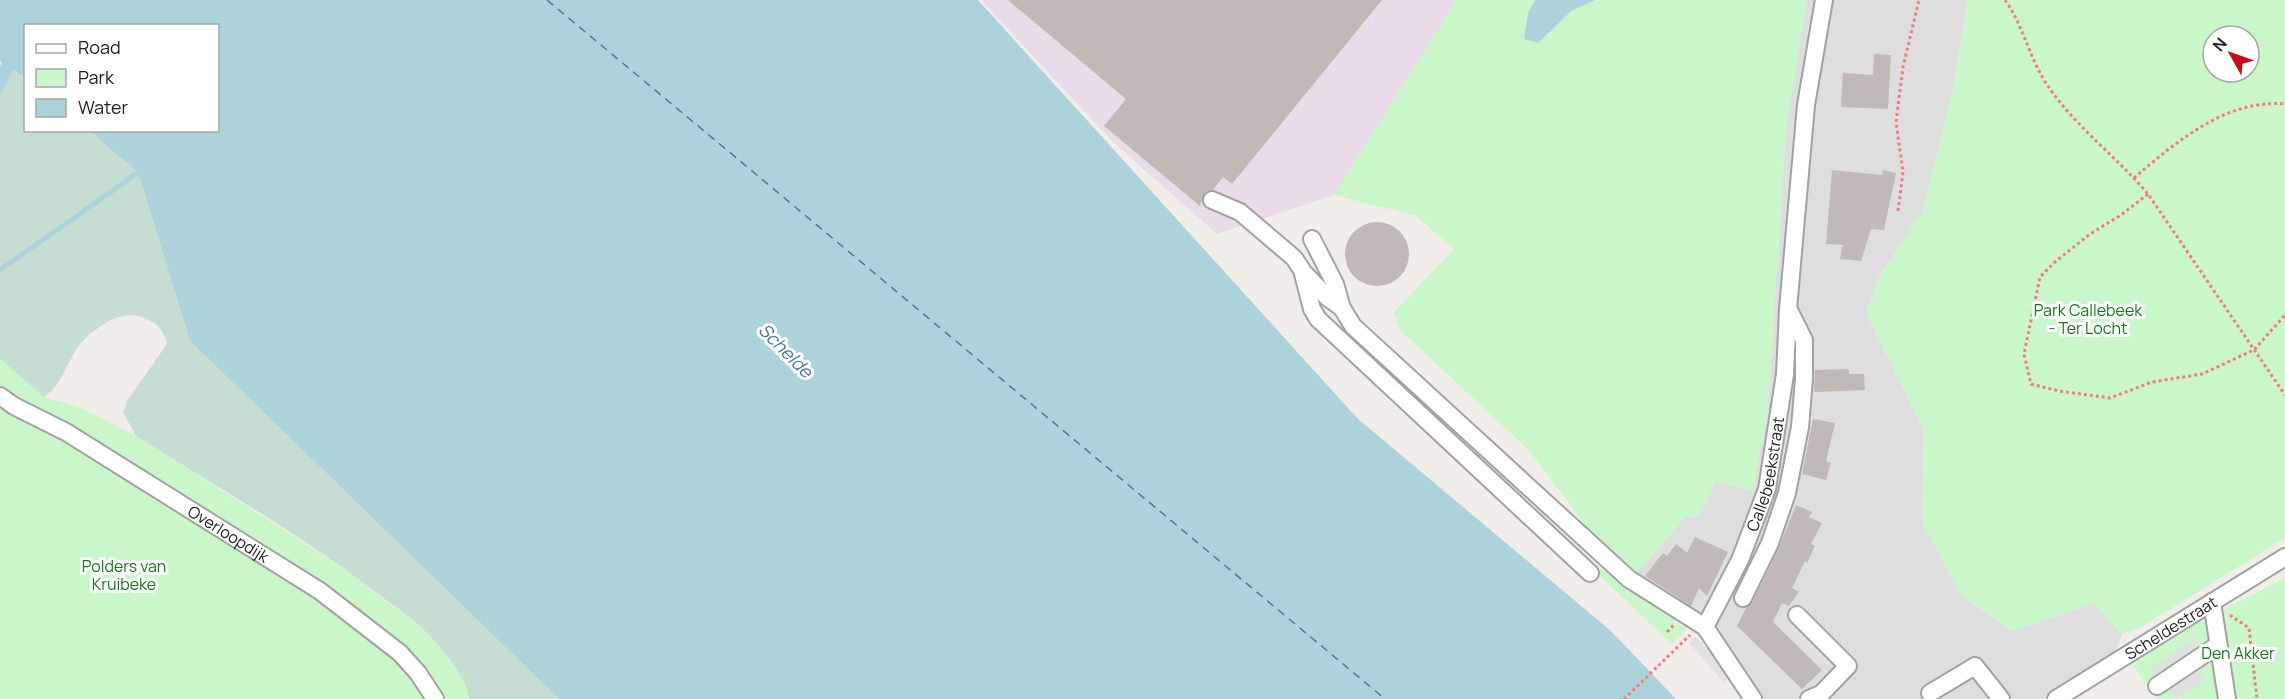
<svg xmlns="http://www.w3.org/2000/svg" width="2285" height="699" viewBox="0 0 2285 699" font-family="Manrope,sans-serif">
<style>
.residential{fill:#dfdede}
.industrial{fill:#e9dbe7}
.wetland{fill:#c6ded1}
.park{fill:#c9f7ca;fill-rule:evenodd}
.parking{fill:#e1e1e1}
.water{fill:#acd3db}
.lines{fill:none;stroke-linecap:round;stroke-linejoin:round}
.stream{stroke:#acd3db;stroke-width:5}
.ferry{stroke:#4c799c;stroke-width:1.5;stroke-dasharray:8 6;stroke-linecap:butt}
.building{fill:#c1b9b5}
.minor-casing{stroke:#a2a2a2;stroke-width:20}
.path{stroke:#f27d78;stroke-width:3;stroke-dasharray:3 3;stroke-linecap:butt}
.minor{stroke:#fff;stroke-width:16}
.labels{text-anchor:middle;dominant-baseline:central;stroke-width:6;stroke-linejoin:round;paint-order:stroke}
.park-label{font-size:16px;fill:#137b15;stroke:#fff}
.street-label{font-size:16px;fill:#212121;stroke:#fff}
.water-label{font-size:18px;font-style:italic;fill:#4c799c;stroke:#fff}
</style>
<rect width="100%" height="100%" fill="#f1ede8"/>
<!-- residential -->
<polygon class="residential" points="1807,0 1968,0 1952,95 1923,212 1879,277 1866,312 1924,431 1922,522 2012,631 2094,603 2122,634 2114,655 2043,699 1762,699 1756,686 1711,628 1634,576 1685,517 1699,516 1716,481 1753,491 1768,406 1786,129"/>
<!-- industrial -->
<polygon class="industrial" points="981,0 1455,0 1443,22 1334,195 1217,234 1113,142"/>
<!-- wetland -->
<path class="wetland" d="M14,70L25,78L26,130L91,131L104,144L138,172L190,341L559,699H469C463,672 444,651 425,631C410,616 391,604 374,591C299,533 216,487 136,436L123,412L127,401L167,344C164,330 157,323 144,318C132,313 120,315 109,321C98,328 88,334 80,344C68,359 62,386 44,397L0,359V95Z"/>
<!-- park -->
<g class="park">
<polygon points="1455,0 1807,0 1786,129 1768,406 1753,491 1716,482 1699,516 1685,517 1634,576 1599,544 1529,450 1400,330 1394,312 1454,249 1416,216 1334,195 1443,22"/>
<path d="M1968,0H2285V538L2139,628L2122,634L2094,603L2012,631L1962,597L1922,522L1924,431L1866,312L1879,277L1923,212L1952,95ZM2213,36H2249V72H2213Z"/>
<polygon points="0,359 44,397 82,408 136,436 339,565 423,629 444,652 465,683 469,699 0,699"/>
<polygon points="1601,568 1675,619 1673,622 1687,629 1672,644 1597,573"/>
<polygon points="2285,578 2285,699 2156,699 2133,664 2197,623"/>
</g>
<!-- parking -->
<g class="parking">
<polygon points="1696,637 1731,675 1724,682 1689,643"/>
<polygon points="2193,640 2200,649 2209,643 2214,661 2199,671 2205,681 2176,699 2169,689 2157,697 2148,684 2156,678 2151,667"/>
</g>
<!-- water -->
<g class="water">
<polygon points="0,0 978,0 1358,419 1611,631 1676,699 559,699 190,341 138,172 104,144 91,131 218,130 218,26 26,26 25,78 14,70 0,95 0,66 2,63 0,61"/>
<polygon points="1535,0 1595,0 1571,11 1538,43 1524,39 1528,13"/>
</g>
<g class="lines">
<!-- stream -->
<path class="stream" d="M0,270C46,237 93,206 138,172"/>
<!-- ferry -->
<polyline class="ferry" points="547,0 1385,699"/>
</g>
<!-- building -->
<g class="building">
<polygon points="1008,0 1382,0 1232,184 1223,177 1213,190 1205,192 1200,206 1104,126 1126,99"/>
<polygon points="1874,54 1891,55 1888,109 1841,107 1843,73 1873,75"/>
<polygon points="1832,170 1882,175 1883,170 1896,173 1884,230 1871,229 1861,261 1840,259 1843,245 1826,244"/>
<circle cx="1377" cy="254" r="32"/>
<polygon points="1849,369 1849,374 1864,374 1865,390 1814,392 1815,370"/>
<polygon points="1813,419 1835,423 1826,461 1831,463 1826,480 1802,474"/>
<polygon points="1796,505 1812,512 1809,517 1822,523 1811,544 1815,546 1807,563 1805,561 1792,588 1799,592 1789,606 1782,603 1773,622 1822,670 1802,689 1737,626 1746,608 1752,603 1779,548"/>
<polygon points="1695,537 1728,552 1707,596 1699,588 1691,606 1645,576 1663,553 1667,556 1676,544 1687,553"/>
</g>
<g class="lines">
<!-- minor casing -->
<g class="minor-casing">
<g id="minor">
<polyline points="1212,200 1240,212 1294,258 1302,270 1312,309 1318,319 1590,573"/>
<polyline points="1312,239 1335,284 1342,308 1353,326 1629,579 1705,627 1753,699"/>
<polyline points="1305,274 1327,297 1342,308"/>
<path id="s1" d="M0,396L14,406L66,432L320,591L400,653L418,673L435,699"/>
<polyline points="1743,598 1770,543 1787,493 1800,427 1804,379 1804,340 1789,310"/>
<polyline points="2212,602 2227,699"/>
<polyline points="1797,615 1848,666 1821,694 1809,699"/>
<path id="s2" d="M1705,627L1740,560L1767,489L1785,374L1788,309L1806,105L1824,0"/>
<polyline points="2157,686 2218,645"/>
<polyline points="1930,693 1975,666 2001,699"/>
<path id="s3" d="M2056,699L2285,557"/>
</g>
</g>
<!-- path -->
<g class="path">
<path d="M2005,0C2023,25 2029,57 2046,83C2073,125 2116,156 2148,194L2285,395"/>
<path d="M2134,178C2176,142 2226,99 2285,104"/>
<polyline points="2148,194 2121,215 2090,234 2055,262 2040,277 2024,354 2031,384 2059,391 2110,398 2152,382 2202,374 2254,350 2285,315"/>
<polyline points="1898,211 1903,172 1896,122 1903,67 1919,0"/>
<polyline points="2230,615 2249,628 2257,699"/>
<polyline points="1667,632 1674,625"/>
<polyline points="1624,699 1690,635"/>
</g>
<!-- minor -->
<use href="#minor" class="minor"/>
</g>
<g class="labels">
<!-- park labels -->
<g class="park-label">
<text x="2088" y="310">Park Callebeek<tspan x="2088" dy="18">- Ter Locht</tspan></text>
<text x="124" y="566">Polders van<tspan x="124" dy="18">Kruibeke</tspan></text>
<text x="2238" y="653">Den Akker</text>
</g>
<!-- street labels -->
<g class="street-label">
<text stroke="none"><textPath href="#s2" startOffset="166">Callebeekstraat</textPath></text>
<text stroke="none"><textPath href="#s1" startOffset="267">Overloopdijk</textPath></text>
<text stroke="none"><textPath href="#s3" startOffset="135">Scheldestraat</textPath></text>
</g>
<!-- water labels -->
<g class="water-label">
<text transform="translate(786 350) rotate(45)">Schelde</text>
</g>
</g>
<!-- legend -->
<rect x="24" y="24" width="195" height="108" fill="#ffffff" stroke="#a6a6a6" stroke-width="1.5"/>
<rect x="36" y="44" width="30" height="9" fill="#ffffff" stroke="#a6a6a6" stroke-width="1.5"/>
<text x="78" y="54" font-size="18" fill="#212121">Road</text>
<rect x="36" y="69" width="30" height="18" fill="#c9f7ca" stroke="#a6a6a6" stroke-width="1.5"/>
<text x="78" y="84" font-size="18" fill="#212121">Park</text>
<rect x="36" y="99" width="30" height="18" fill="#acd3db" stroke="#a6a6a6" stroke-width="1.5"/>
<text x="78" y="114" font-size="18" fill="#212121">Water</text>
<!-- north arrow -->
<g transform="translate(2231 54) rotate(310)"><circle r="28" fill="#ffffff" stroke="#a6a6a6" stroke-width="1.5"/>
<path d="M0-4.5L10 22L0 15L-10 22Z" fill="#c50d18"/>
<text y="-9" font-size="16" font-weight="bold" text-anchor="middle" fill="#212121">N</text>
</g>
</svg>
